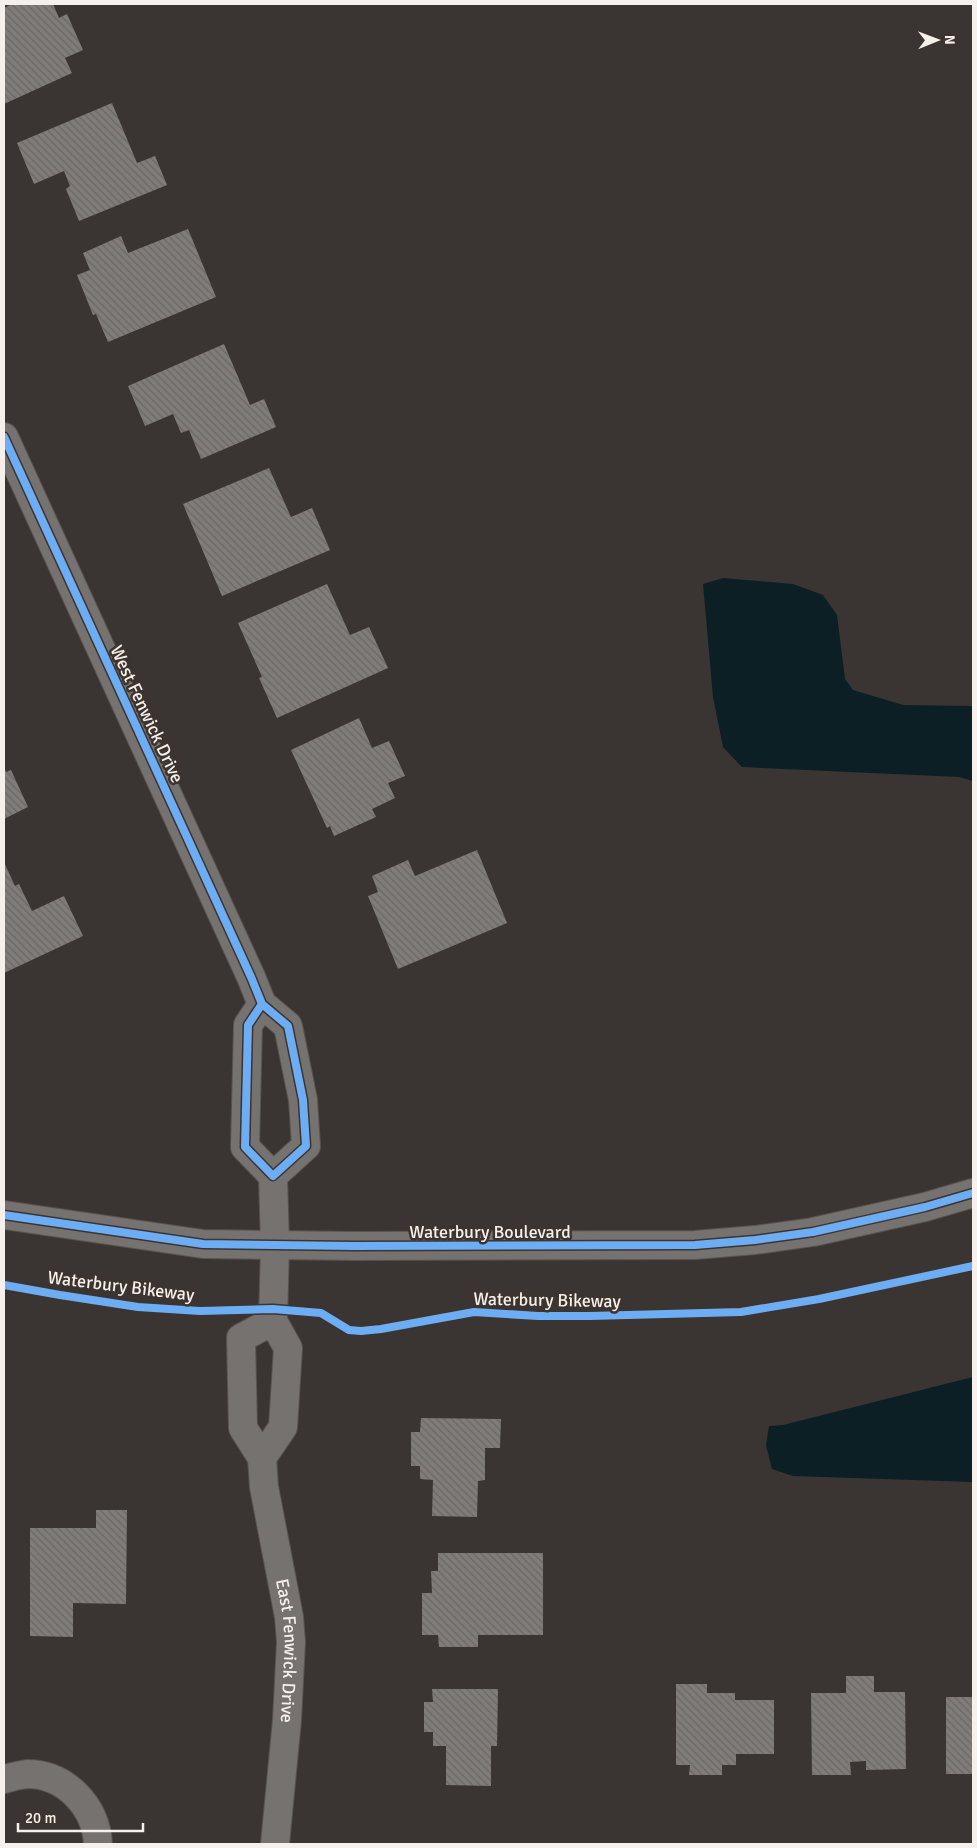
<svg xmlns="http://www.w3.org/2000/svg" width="977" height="1848" viewBox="0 0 977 1848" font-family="Signika,sans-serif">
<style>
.water{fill:#0c1f24}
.building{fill:url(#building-back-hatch)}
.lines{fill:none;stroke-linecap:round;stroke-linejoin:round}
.street-casing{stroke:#585351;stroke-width:30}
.street{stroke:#767270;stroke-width:28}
.cycleway-casing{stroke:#3d342f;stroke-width:11}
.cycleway{stroke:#6dadf4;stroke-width:8}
.labels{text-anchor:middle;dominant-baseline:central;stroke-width:5;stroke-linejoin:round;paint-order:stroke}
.street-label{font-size:18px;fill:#f6f0ed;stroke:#3d342f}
</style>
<defs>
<pattern id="building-back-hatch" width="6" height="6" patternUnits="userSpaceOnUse" patternTransform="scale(1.25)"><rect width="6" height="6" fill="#807c7a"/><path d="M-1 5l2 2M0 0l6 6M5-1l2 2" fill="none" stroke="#6a6766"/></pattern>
</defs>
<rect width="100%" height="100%" fill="#3a3532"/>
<!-- water -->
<g class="water">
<polygon points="723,578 793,584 823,595 837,615 845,679 853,690 903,705 973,706 973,781 959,777 742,767 723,747 713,697 703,584"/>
<polygon points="973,1377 973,1482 793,1476 772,1469 766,1445 769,1426 783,1425"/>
</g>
<!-- building -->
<g class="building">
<polygon points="12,4 53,4 59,18 67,14 83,50 65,58 72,73 4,104 4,8"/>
<polygon points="112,103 137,163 155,156 167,185 79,221 66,189 70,186 64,171 34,184 17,143"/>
<polygon points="188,229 216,297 108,342 96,314 93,315 77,275 90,270 83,253 121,236 128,253"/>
<polygon points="224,344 250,405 264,399 276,427 201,459 189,430 181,433 173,414 145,426 128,386"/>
<polygon points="269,468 291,517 312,508 330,550 222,596 183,504"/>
<polygon points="327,584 350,635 369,627 388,668 277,718 259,678 262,677 238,623"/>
<polygon points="359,718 372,748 389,741 405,776 388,783 395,798 372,809 376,817 334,836 330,826 327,828 291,750"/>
<polygon points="4,766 6,772 11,770 28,807 4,819"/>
<polygon points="477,850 507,923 398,969 368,896 378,892 372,876 408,860 415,876"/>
<polygon points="4,862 15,886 19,884 32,911 64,896 83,936 4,973"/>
<polygon points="421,1418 501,1419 500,1448 485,1448 485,1480 478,1481 477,1517 432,1516 433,1480 420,1479 420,1466 411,1466 411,1432 420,1432"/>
<polygon points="96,1510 127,1510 126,1604 73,1603 73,1637 30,1636 30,1528 96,1528"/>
<polygon points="438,1553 543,1553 543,1635 478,1635 478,1647 439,1647 438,1635 422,1635 422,1593 432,1593 431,1571 438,1571"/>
<polygon points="846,1676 874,1676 874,1692 905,1692 906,1769 866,1770 866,1761 850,1762 851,1775 812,1775 811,1693 846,1693"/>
<polygon points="676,1684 707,1684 707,1693 735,1693 735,1700 774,1700 774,1754 736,1754 736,1765 722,1765 722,1775 689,1775 690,1765 676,1765"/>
<polygon points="432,1689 498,1689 497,1746 491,1746 491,1786 446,1785 446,1746 433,1746 433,1732 424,1732 424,1702 433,1702"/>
<rect x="946" y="1697" width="27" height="77"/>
</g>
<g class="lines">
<!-- street casing -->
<g class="street-casing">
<g id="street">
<polyline points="4,437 251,977 262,1004 288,1026 303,1100 306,1146 273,1176 245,1147 248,1025 262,1004"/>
<polyline points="4,1215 203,1244 354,1246 695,1245 755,1240 813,1232 925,1207 973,1193"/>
<polyline points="273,1321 241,1338 243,1428 262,1458 283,1427 288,1348 273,1321 275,1246 273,1176"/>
<path id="s1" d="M262,1458L264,1487L289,1617L291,1642L287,1720L275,1844"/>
<path d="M4,1779C11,1777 20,1775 27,1774C66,1774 96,1807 98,1844"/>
</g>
</g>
<!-- street -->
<use href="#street" class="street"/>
<!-- cycleway casing -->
<g class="cycleway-casing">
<g id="cycleway">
<polyline points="4,437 251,977 262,1004 288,1026 303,1100 306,1146 273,1176 245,1147 248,1025 262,1004"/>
<polyline points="4,1215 203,1244 354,1246 695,1245 755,1240 813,1232 925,1207 973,1193"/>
<polyline points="4,1285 60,1295 138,1307 200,1311 273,1309 321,1313 349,1330 361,1331 381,1329 474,1312 538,1316 590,1316 741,1312 819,1299 973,1266"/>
</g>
</g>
<!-- cycleway -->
<use href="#cycleway" class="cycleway"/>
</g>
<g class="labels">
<!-- street labels -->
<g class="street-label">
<text transform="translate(147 714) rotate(65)">West Fenwick Drive</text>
<text x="490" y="1232">Waterbury Boulevard</text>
<text transform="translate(121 1286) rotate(7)">Waterbury Bikeway</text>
<text transform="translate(547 1300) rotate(1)">Waterbury Bikeway</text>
<text stroke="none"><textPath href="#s1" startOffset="195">East Fenwick Drive</textPath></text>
</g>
</g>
<!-- border -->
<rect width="977" height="1848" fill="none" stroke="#f6f0ed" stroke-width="10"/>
<!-- north arrow -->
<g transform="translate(937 40) rotate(89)" stroke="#3d342f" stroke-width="4" paint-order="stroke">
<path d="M0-4L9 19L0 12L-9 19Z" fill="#f6f0ed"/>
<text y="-8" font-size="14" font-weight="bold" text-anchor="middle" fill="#f6f0ed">N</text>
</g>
<!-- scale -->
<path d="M18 1823v8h125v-8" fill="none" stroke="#f6f0ed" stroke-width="2.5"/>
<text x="25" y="1823" font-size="15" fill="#f6f0ed" stroke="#3d342f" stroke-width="4" paint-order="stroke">20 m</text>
</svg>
